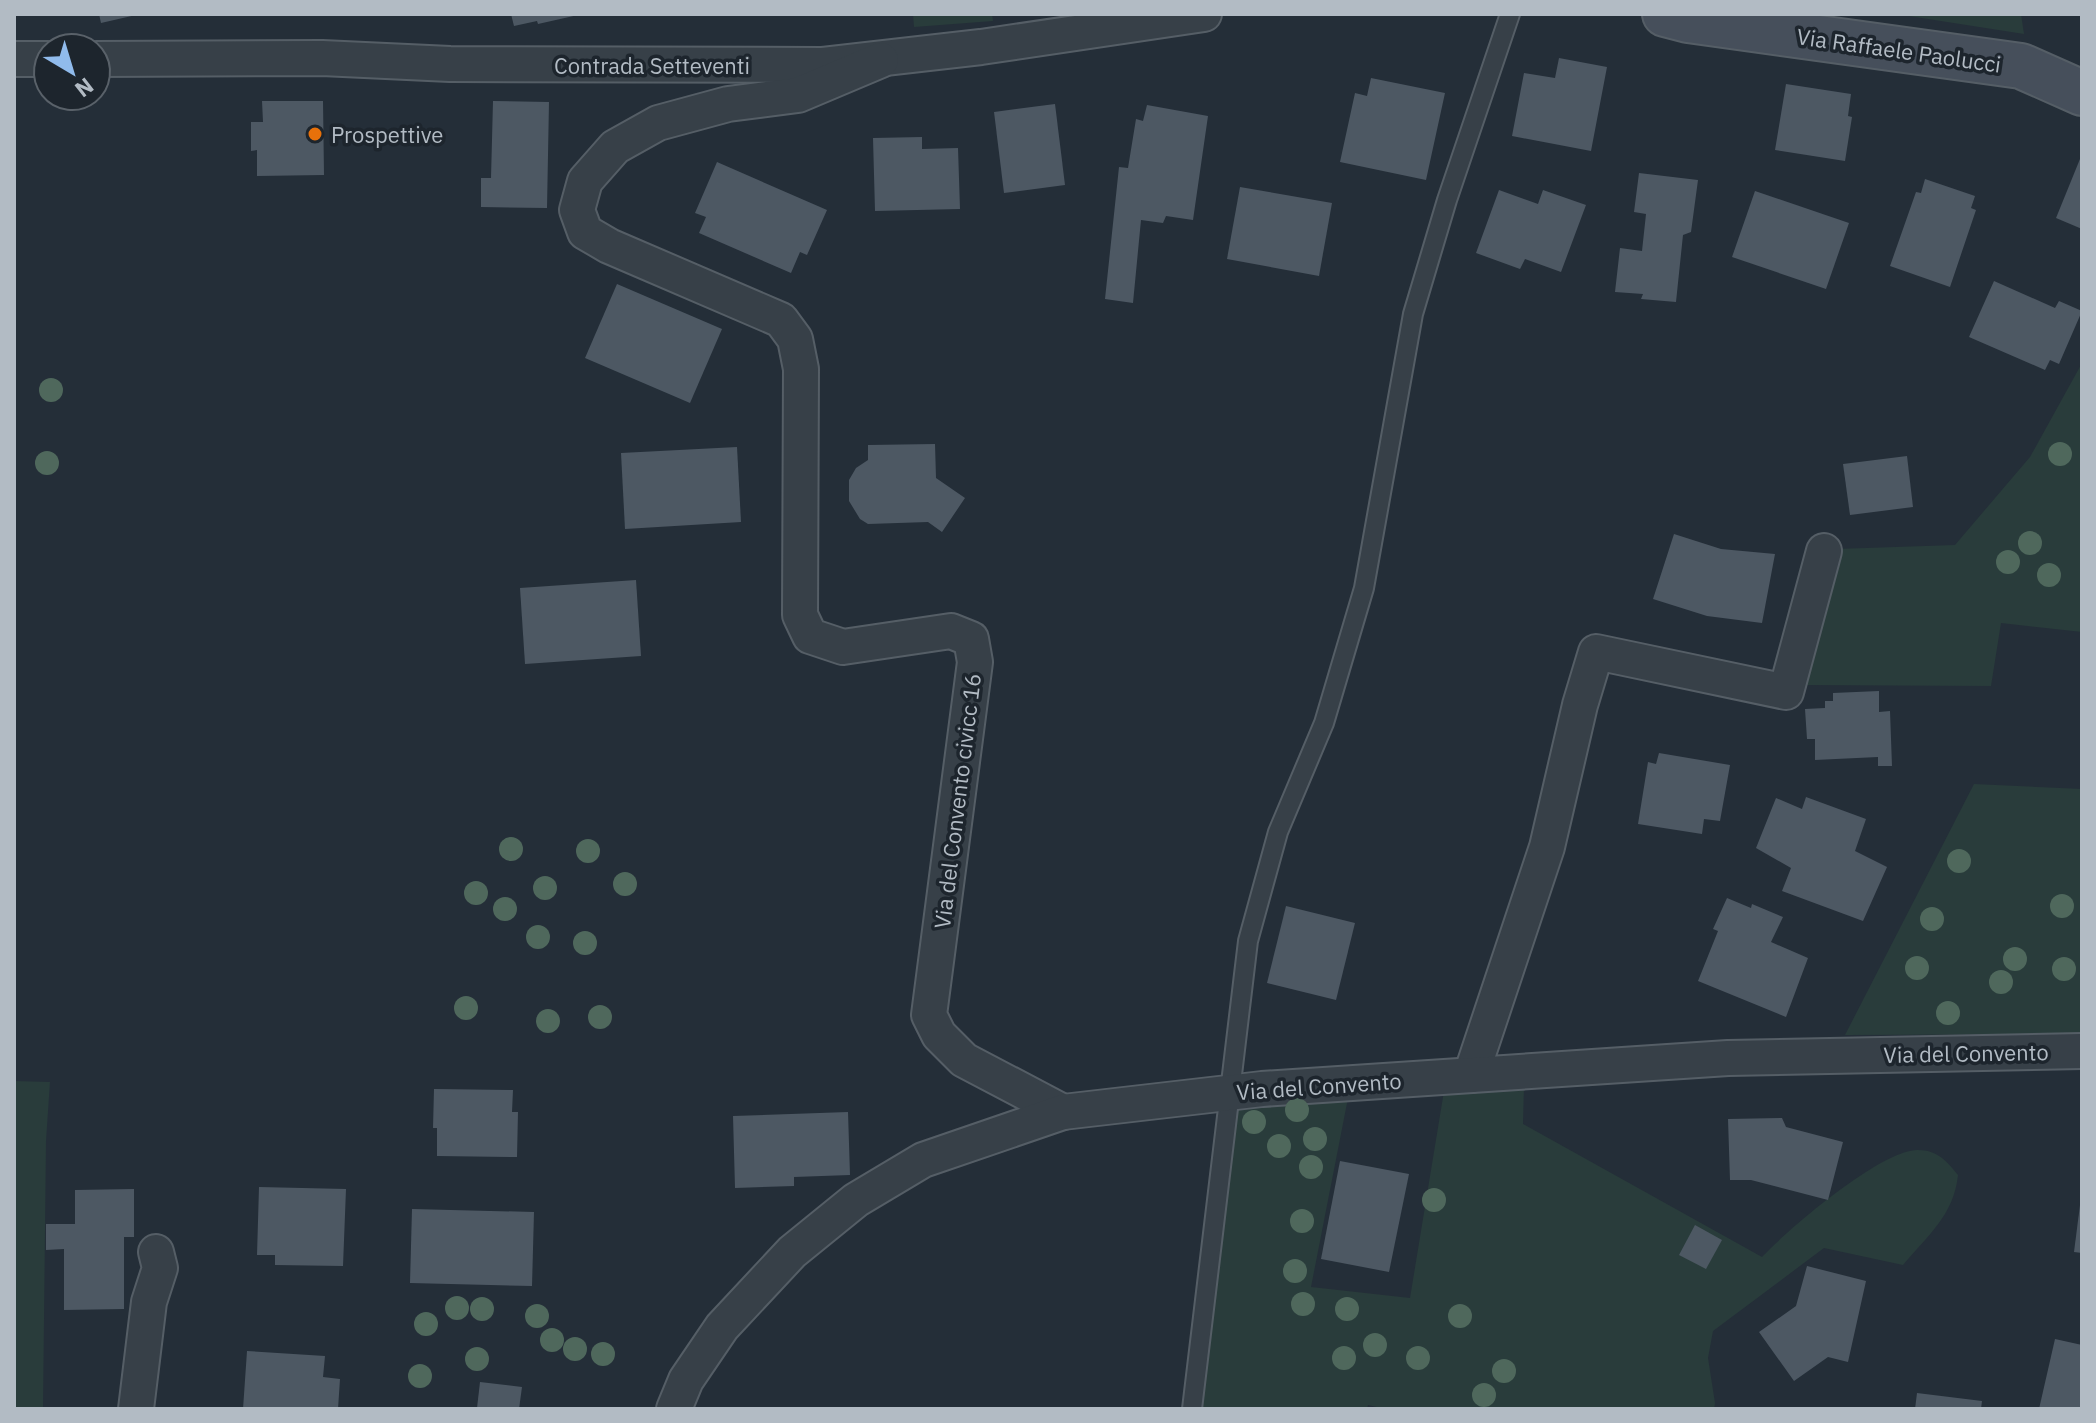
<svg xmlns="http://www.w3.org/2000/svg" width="2096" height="1423" viewBox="0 0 2096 1423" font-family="'IBM Plex Sans',sans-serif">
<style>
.green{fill:#293c3b}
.building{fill:#4d5863}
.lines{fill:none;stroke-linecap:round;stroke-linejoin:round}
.lane-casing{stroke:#555e66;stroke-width:22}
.street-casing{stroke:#555e66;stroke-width:38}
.secondary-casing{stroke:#555e66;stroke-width:48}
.lane{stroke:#374048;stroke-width:18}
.street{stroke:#374048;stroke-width:34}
.secondary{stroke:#464f5b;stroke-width:44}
.tree{fill:#4f685c}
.food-dot{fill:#e8710a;stroke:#1d252d;stroke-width:3}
.labels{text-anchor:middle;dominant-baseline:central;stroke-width:7;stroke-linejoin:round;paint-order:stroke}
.street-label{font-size:22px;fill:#b2bbc4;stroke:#1d252d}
.poi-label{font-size:22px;fill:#b2bbc4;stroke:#1d252d;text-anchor:start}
</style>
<rect width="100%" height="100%" fill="#242e38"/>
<!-- green -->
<g class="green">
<polygon points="913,14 992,14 993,21 914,27"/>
<polygon points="1896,14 2021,14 2024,34"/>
<polygon points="2082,363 2082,632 2001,623 1991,686 1800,685 1836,549 1955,545 2030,457"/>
<polygon points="1974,784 2082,789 2082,1034 1845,1035"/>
<polygon points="14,1081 50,1082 46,1141 43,1409 14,1409"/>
<path d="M1524,1085L1523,1124L1762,1257C1787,1230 1882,1149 1918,1150C1937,1150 1947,1161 1958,1175C1954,1215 1928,1235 1903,1265L1824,1248L1713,1331L1708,1358L1715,1403L1714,1409H1385L1368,1405L1367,1409H1198L1238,1107L1349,1093L1311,1287L1410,1298L1444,1091Z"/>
</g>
<!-- building -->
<g class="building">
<polygon points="99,14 136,14 136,15 101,23"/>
<polygon points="511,14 578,14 578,15 538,24 537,21 514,26"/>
<polygon points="1559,58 1607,67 1591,151 1512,136 1524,73 1555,78"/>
<polygon points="1371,78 1445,93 1426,180 1340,162 1355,93 1367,96"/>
<polygon points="1786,84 1851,94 1848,116 1852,117 1845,161 1775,150"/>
<polygon points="262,101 323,101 324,175 257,176 257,150 251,151 251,122 263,122"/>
<polygon points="493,101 549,102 547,208 481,207 481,178 491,178"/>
<polygon points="1055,104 1065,185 1004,193 994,112"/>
<polygon points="1147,105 1208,116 1193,220 1166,216 1163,223 1141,220 1133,303 1105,299 1119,167 1128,168 1136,119 1143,121"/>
<polygon points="922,137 922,149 958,148 960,209 875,211 873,138"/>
<polygon points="2082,154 2082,229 2056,218"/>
<polygon points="717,162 827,210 807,255 800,252 791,273 699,233 706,217 695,213"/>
<polygon points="1639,173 1698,180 1691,232 1683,235 1676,302 1641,299 1643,294 1615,292 1620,248 1642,251 1646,214 1634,212"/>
<polygon points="1925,179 1975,196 1971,208 1976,210 1950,287 1890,266 1916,192 1921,193"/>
<polygon points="1240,187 1332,203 1319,276 1227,259"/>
<polygon points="1499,190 1538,204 1543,190 1586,205 1561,272 1525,259 1520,269 1476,253"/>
<polygon points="1755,191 1849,223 1826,289 1732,257"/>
<polygon points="1994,281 2055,308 2059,301 2082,311 2059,364 2050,360 2045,370 1969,337"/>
<polygon points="617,284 722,329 690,403 585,358"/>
<polygon points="935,444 936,478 965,498 942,532 928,522 868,524 860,519 849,501 849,480 856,468 868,460 868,445"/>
<polygon points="737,447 741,522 625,529 621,453"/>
<polygon points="1907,456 1913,507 1850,515 1843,464"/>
<polygon points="1674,534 1721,549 1775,554 1762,623 1707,616 1653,599"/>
<polygon points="636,580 641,656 525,664 520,588"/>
<polygon points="1879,691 1879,712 1890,711 1892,766 1878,766 1878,757 1815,760 1815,739 1807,739 1805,709 1825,708 1825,701 1833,701 1833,693"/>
<polygon points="1659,753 1730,765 1720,821 1704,819 1702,834 1638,824 1648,762 1656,764"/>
<polygon points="1806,797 1866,819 1855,851 1887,867 1863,921 1782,891 1791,868 1756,848 1776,798 1802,809"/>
<polygon points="1727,898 1751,908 1752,904 1783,917 1771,942 1808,958 1786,1017 1698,981 1718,931 1713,929"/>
<polygon points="1286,906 1355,923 1336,1000 1267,983"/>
<polygon points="434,1089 513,1090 512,1112 518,1112 517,1157 437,1156 437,1128 433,1128"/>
<polygon points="848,1112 850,1175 794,1177 794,1186 735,1188 733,1116"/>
<polygon points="1782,1118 1786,1127 1843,1142 1828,1200 1751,1180 1730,1180 1728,1119"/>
<polygon points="1340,1161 1409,1174 1389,1272 1321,1259"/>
<polygon points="259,1187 346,1189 343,1266 275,1265 275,1255 257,1255"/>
<polygon points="134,1189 134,1237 124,1237 124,1309 64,1310 64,1249 46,1250 46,1224 75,1224 75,1190"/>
<polygon points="2080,1205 2082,1205 2082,1253 2074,1252"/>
<polygon points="412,1209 534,1212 532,1286 410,1283"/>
<polygon points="1695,1225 1722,1240 1706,1269 1679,1255"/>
<polygon points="1807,1266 1866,1281 1848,1362 1828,1357 1794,1381 1759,1332 1796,1306"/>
<polygon points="2055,1339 2082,1345 2082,1409 2039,1409"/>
<polygon points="247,1351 325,1356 323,1377 340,1379 338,1409 243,1409"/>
<polygon points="480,1382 522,1387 519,1409 477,1408"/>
<polygon points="1917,1393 1982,1401 1981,1409 1915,1409"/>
</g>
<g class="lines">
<!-- lane casing -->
<g class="lane-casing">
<polyline id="lane" points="1192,1409 1248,941 1278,832 1324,723 1364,588 1413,314 1447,200 1510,14"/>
</g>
<!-- street casing -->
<g class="street-casing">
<g id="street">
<polyline points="14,59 48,59"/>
<polyline points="96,59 322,58 450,64 823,65 981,47 1204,14"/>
<polyline points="881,60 798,95 728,104 658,123 615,147 585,181 577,210 585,232 609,246 781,320 795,339 801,369 800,615 810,636 843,647 951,631 971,639 975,662 929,1015 939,1035 964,1060 1063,1112"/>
<polyline points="1471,1075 1547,847 1580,705 1596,652 1786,692 1824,551"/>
<polyline points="136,1409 149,1302 160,1268 156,1252"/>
<polyline points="674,1409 686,1380 722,1327 792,1252 856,1200 923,1160 1063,1112 1262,1089 1728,1058 2082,1051"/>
</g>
</g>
<!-- secondary casing -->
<g class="secondary-casing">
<polyline id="secondary" points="1665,14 1688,20 2021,66 2082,93"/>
</g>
<!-- lane -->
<use href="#lane" class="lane"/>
<!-- street -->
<use href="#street" class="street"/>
<!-- secondary -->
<use href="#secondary" class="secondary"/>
</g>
<!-- trees -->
<g class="tree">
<circle cx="51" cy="390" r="12"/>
<circle cx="2060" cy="454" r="12"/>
<circle cx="47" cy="463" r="12"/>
<circle cx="2030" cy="543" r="12"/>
<circle cx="2008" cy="562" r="12"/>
<circle cx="2049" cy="575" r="12"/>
<circle cx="511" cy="849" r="12"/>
<circle cx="588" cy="851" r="12"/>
<circle cx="1959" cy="861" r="12"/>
<circle cx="625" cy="884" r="12"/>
<circle cx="545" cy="888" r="12"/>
<circle cx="476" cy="893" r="12"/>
<circle cx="2062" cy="906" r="12"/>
<circle cx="505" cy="909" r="12"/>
<circle cx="1932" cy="919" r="12"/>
<circle cx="538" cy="937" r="12"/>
<circle cx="585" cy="943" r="12"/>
<circle cx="2015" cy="959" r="12"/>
<circle cx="1917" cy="968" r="12"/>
<circle cx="2064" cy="969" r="12"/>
<circle cx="2001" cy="982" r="12"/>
<circle cx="466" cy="1008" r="12"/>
<circle cx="1948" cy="1013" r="12"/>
<circle cx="600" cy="1017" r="12"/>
<circle cx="548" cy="1021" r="12"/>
<circle cx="1297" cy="1110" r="12"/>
<circle cx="1254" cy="1122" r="12"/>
<circle cx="1315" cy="1139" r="12"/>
<circle cx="1279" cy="1146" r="12"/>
<circle cx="1311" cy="1167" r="12"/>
<circle cx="1434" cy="1200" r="12"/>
<circle cx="1302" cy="1221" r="12"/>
<circle cx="1295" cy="1271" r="12"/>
<circle cx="1303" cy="1304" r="12"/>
<circle cx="457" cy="1308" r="12"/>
<circle cx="482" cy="1309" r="12"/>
<circle cx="1347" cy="1309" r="12"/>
<circle cx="537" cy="1316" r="12"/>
<circle cx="1460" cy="1316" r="12"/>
<circle cx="426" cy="1324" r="12"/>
<circle cx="552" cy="1340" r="12"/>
<circle cx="1375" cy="1345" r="12"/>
<circle cx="575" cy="1349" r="12"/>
<circle cx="603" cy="1354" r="12"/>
<circle cx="1344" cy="1358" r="12"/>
<circle cx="1418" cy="1358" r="12"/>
<circle cx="477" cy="1359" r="12"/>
<circle cx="1504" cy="1371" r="12"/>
<circle cx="420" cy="1376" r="12"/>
<circle cx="1484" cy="1395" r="12"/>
</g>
<!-- markers -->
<circle class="food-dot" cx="315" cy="134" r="8"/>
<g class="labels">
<!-- street labels -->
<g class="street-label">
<text transform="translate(1899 50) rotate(8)">Via Raffaele Paolucci</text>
<text x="652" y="65">Contrada Setteventi</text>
<text transform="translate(957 801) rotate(-83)">Via del Convento civicc 16</text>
<text transform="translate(1966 1053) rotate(-1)">Via del Convento</text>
<text transform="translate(1319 1086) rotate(-4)">Via del Convento</text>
</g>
<!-- poi labels -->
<g class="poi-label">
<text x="331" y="134">Prospettive</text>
</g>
</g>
<!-- border -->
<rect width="2096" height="1423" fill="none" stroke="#b2bbc4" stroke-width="32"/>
<!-- north arrow -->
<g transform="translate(72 72) rotate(142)"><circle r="38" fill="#1d252d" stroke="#596169" stroke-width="2"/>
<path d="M0-6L14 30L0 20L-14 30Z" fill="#90bbec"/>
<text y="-12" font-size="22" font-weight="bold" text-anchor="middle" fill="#b2bbc4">N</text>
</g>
</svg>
